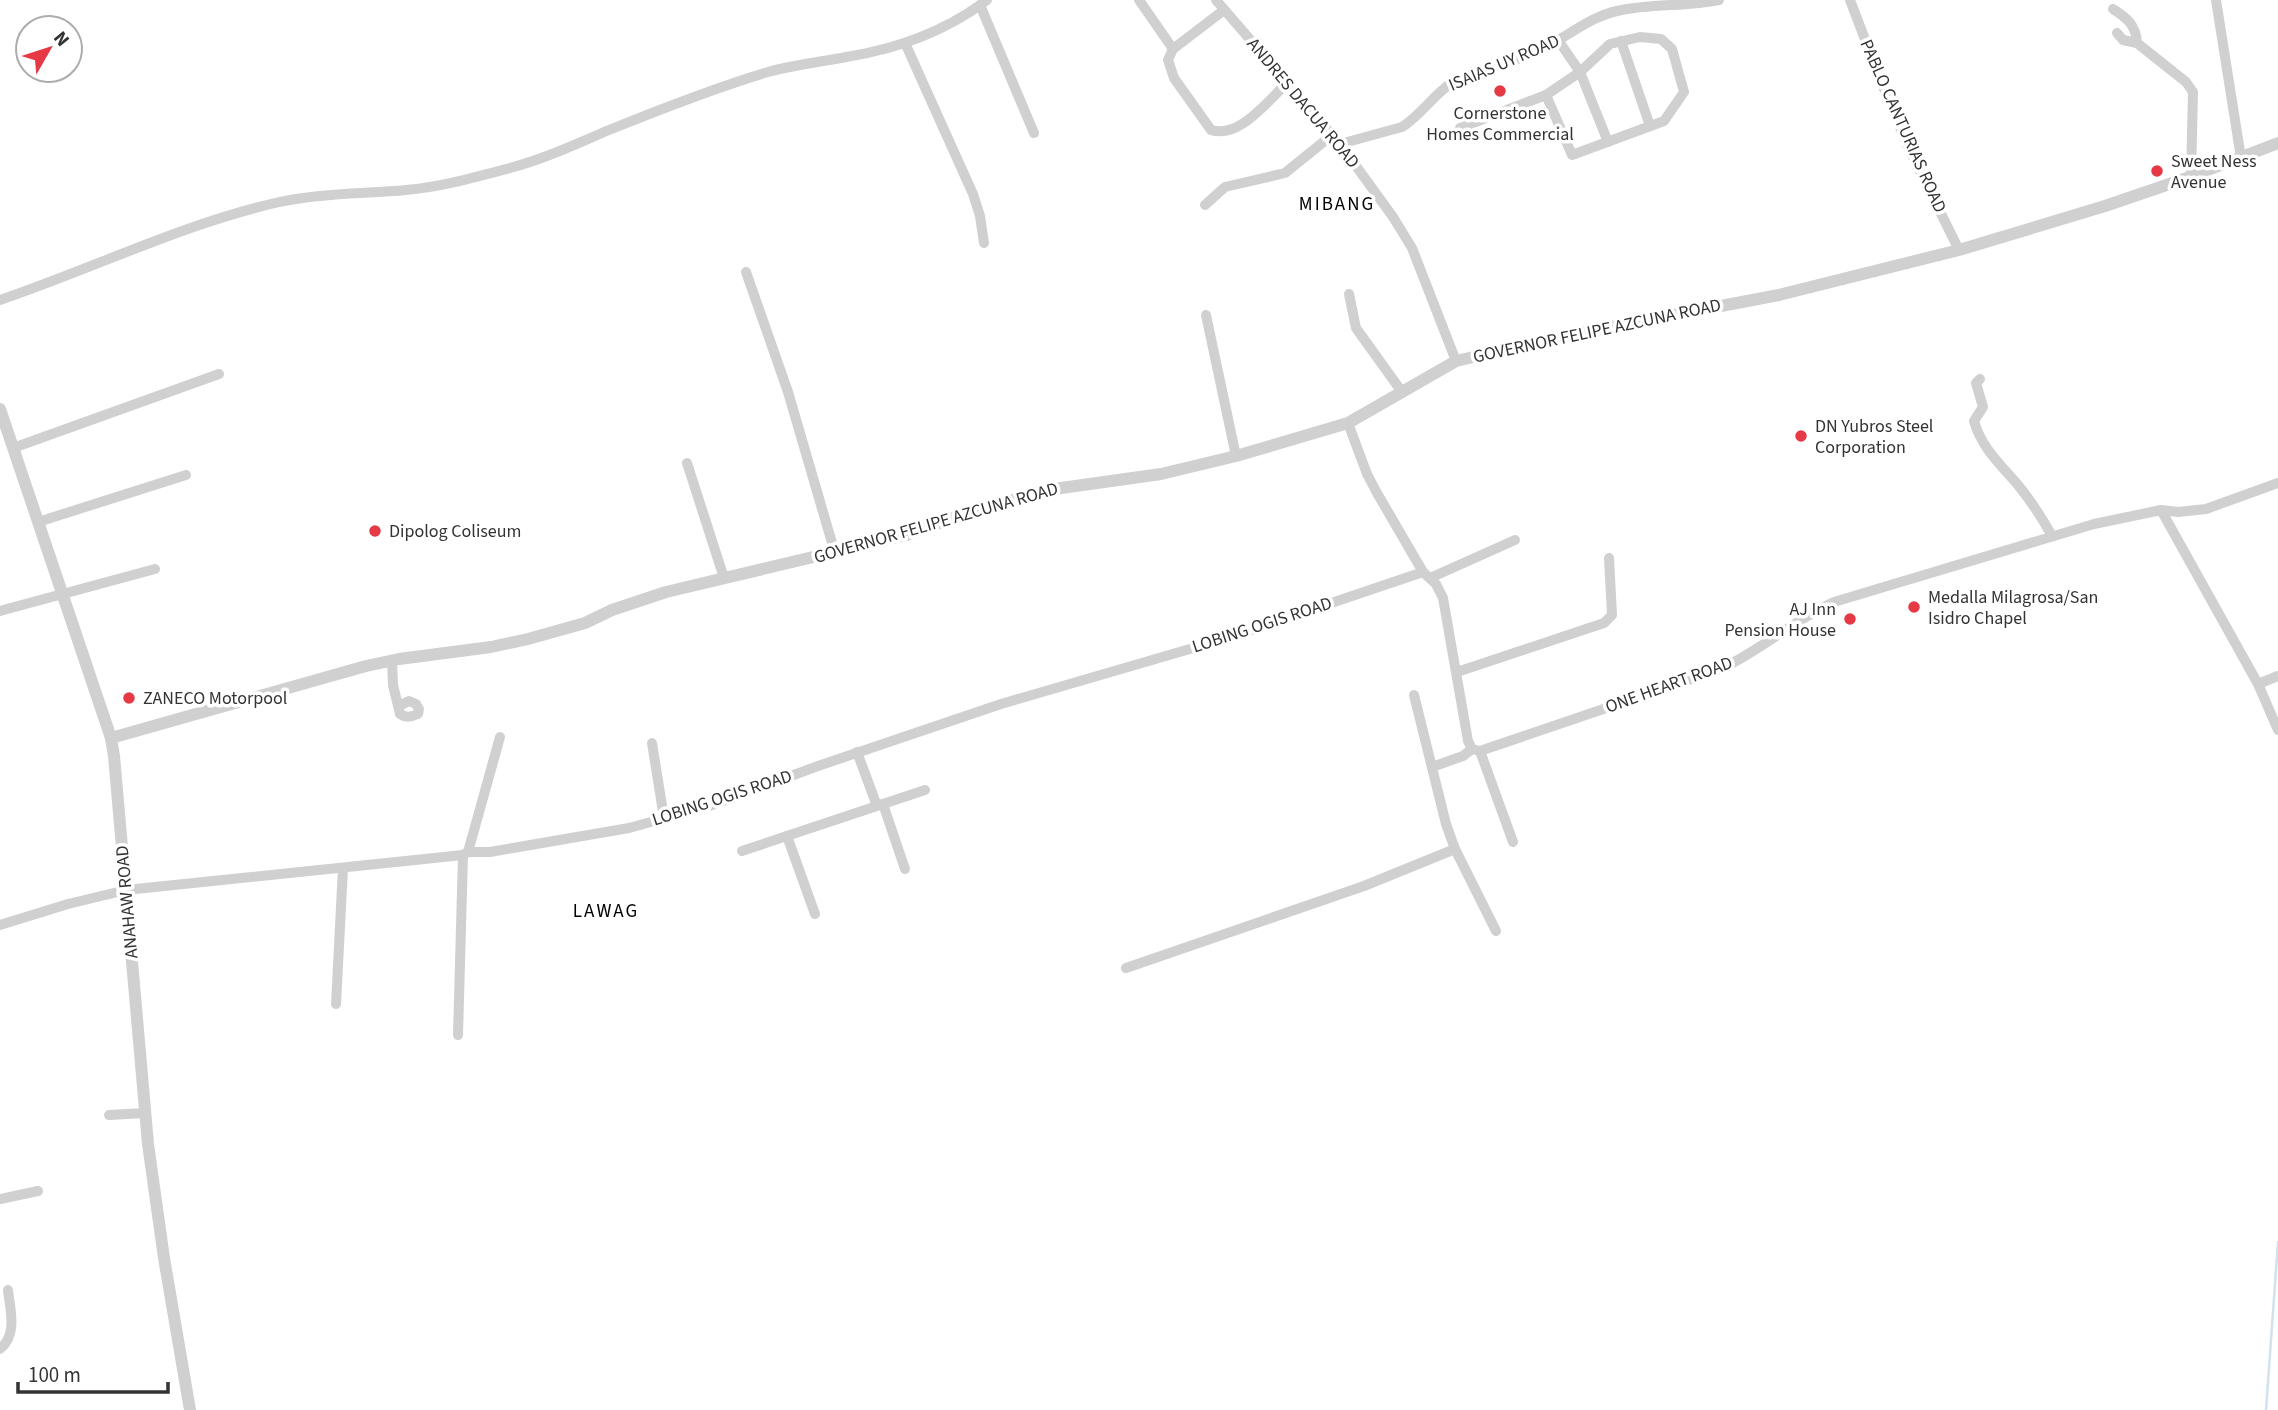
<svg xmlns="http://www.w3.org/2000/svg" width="2278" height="1410" viewBox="0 0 2278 1410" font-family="'Source Sans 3',sans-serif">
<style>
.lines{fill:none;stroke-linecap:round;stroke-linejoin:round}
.stream{stroke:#cfe2ee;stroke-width:2.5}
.minor{stroke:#d0d0d0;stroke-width:10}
.tertiary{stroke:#d0d0d0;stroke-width:12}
.poi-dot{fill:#e63946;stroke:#fff;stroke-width:2.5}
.labels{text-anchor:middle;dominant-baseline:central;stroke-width:7;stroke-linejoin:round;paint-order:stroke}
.street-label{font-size:18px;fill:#333;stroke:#fff}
.poi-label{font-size:18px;fill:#333;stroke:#fff;text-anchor:start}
.neighbourhood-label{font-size:19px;letter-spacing:2px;fill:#000;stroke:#fff}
</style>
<rect width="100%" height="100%" fill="#fff"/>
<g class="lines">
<!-- stream -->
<polyline class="stream" points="2266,1410 2278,1242"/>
<!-- minor -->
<g class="minor">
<polyline points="1139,0 1173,49"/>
<polyline points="1216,0 1340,144 1393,217 1412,248 1456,361"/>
<polyline points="1850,0 1882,84 1909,149 1959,250"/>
<polyline points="2216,0 2241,158"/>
<polyline points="980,5 1034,133"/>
<path d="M2113,9C2127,18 2136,25 2137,43L2186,82L2193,92L2191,177"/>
<path d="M1224,10L1173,49L1168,60L1174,78L1211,130C1239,139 1268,101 1287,83"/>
<polyline points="2117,33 2123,40 2137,43"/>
<polyline points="1558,40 1580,72 1608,142"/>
<polyline points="1621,41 1650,126"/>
<polyline points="905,43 973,194 980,216 984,243"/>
<polyline points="1460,128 1546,95 1580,72 1610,44 1640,37 1661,39 1672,49 1684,92 1664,121 1572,155 1546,95"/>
<path d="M1340,144L1402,127C1421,115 1434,94 1454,81C1482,70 1512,63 1540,50C1566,38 1589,17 1617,11C1651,3 1686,7 1719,0"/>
<polyline points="1205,205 1225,187 1285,173 1332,135"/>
<polyline points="746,272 788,392 835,553"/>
<polyline points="1349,294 1356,328 1402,392"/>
<path d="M0,300C92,269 180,225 275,203C318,193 363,194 406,190C441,187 476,177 510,168C544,159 576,144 609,130C661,109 714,88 768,72C794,65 820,62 846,57C897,49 946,31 987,0"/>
<polyline points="1206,315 1236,456"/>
<path d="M1980,379L1976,383L1983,407L1974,421C1981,447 2001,465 2018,485C2031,501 2042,518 2052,536"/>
<path d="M1348,423L1367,474L1377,493L1423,572L1436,584L1443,598L1468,741L1472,749L1480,751L1721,669C1761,650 1794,620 1834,602L2094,524L2161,510L2178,512L2206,509L2278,483"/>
<polyline points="13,448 219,374"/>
<polyline points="687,463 724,578"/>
<polyline points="2161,510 2258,684 2278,730"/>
<polyline points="38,522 186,475"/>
<polyline points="1430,578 1515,540"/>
<polyline points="0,611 155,569"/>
<path d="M392,661L393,685L400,714C406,718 411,717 418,714L419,709L416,704L409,701L399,706"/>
<polyline points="1457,672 1604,623 1612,615 1609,558"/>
<polyline points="2258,684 2278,676"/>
<polyline points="1414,695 1446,824 1455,849 1496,931"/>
<polyline points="652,743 664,818"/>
<polyline points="1480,751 1513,842"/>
<polyline points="857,752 877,806"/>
<polyline points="1432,767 1463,756 1472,749"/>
<polyline points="883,804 905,869"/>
<polyline points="787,836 815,914"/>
<polyline points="742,851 925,790"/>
<polyline points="468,852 500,737"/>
<polyline points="0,925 68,904 126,890 463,855 468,852 490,852 629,828 709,806 818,766 1001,704 1231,637 1423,572"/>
<polyline points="1126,968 1364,886 1455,849"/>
<polyline points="336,1004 343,868"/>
<polyline points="458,1035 463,855"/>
<polyline points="109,1115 145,1113"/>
<polyline points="0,1199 38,1191"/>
<path d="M0,1349C18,1334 10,1310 8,1290"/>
</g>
<!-- tertiary -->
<g class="tertiary">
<polyline points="0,409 111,738 114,756 148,1144 164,1258 190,1410"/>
<polyline points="111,738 366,666 399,659 491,647 528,639 585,623 612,610 666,592 906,535 956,517 1047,490 1161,474 1236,456 1348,423 1456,361 1589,331 1779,295 1959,250 2105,206 2187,178 2278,143"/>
</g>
</g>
<!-- markers -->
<g class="poi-dot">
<circle cx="1500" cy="91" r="7"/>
<circle cx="2157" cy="171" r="7"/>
<circle cx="1801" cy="436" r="7"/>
<circle cx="375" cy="531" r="7"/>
<circle cx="1914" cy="607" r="7"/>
<circle cx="1850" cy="619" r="7"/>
<circle cx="129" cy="698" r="7"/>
</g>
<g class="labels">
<!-- street labels -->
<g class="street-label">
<text transform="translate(1504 63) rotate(-23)">ISAIAS UY ROAD</text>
<text transform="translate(1303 103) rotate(50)">ANDRES DACUA ROAD</text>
<text transform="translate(1903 126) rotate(66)">PABLO CANTURIAS ROAD</text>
<text transform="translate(1597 331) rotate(-12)">GOVERNOR FELIPE AZCUNA ROAD</text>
<text transform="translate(936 523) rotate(-16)">GOVERNOR FELIPE AZCUNA ROAD</text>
<text transform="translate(1262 625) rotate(-18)">LOBING OGIS ROAD</text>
<text transform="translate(1669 685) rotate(-20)">ONE HEART ROAD</text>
<text transform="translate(722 798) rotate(-18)">LOBING OGIS ROAD</text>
<text transform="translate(127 902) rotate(-95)">ANAHAW ROAD</text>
</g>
<!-- poi labels -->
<g class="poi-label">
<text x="1500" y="113" text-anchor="middle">Cornerstone<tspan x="1500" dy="21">Homes Commercial</tspan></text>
<text x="2171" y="161">Sweet Ness<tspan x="2171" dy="21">Avenue</tspan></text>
<text x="1815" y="426">DN Yubros Steel<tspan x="1815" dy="21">Corporation</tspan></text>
<text x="389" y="531">Dipolog Coliseum</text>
<text x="1928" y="597">Medalla Milagrosa/San<tspan x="1928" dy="21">Isidro Chapel</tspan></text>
<text x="1836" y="609" text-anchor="end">AJ Inn<tspan x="1836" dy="21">Pension House</tspan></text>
<text x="143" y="698">ZANECO Motorpool</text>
</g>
<!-- neighbourhood labels -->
<g class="neighbourhood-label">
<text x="1337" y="204">MIBANG</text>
<text x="606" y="911">LAWAG</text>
</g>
</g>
<!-- north arrow -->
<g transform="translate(49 49) rotate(51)"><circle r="33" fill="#ffffff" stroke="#adadad" stroke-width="2"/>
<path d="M0-5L12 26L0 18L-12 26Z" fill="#e63946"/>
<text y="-10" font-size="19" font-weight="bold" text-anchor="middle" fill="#333333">N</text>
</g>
<!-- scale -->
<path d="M18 1382v10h150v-10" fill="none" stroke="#333333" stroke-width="3.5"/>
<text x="28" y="1382" font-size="21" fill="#333333" stroke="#ffffff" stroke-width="5" paint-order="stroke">100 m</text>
</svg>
